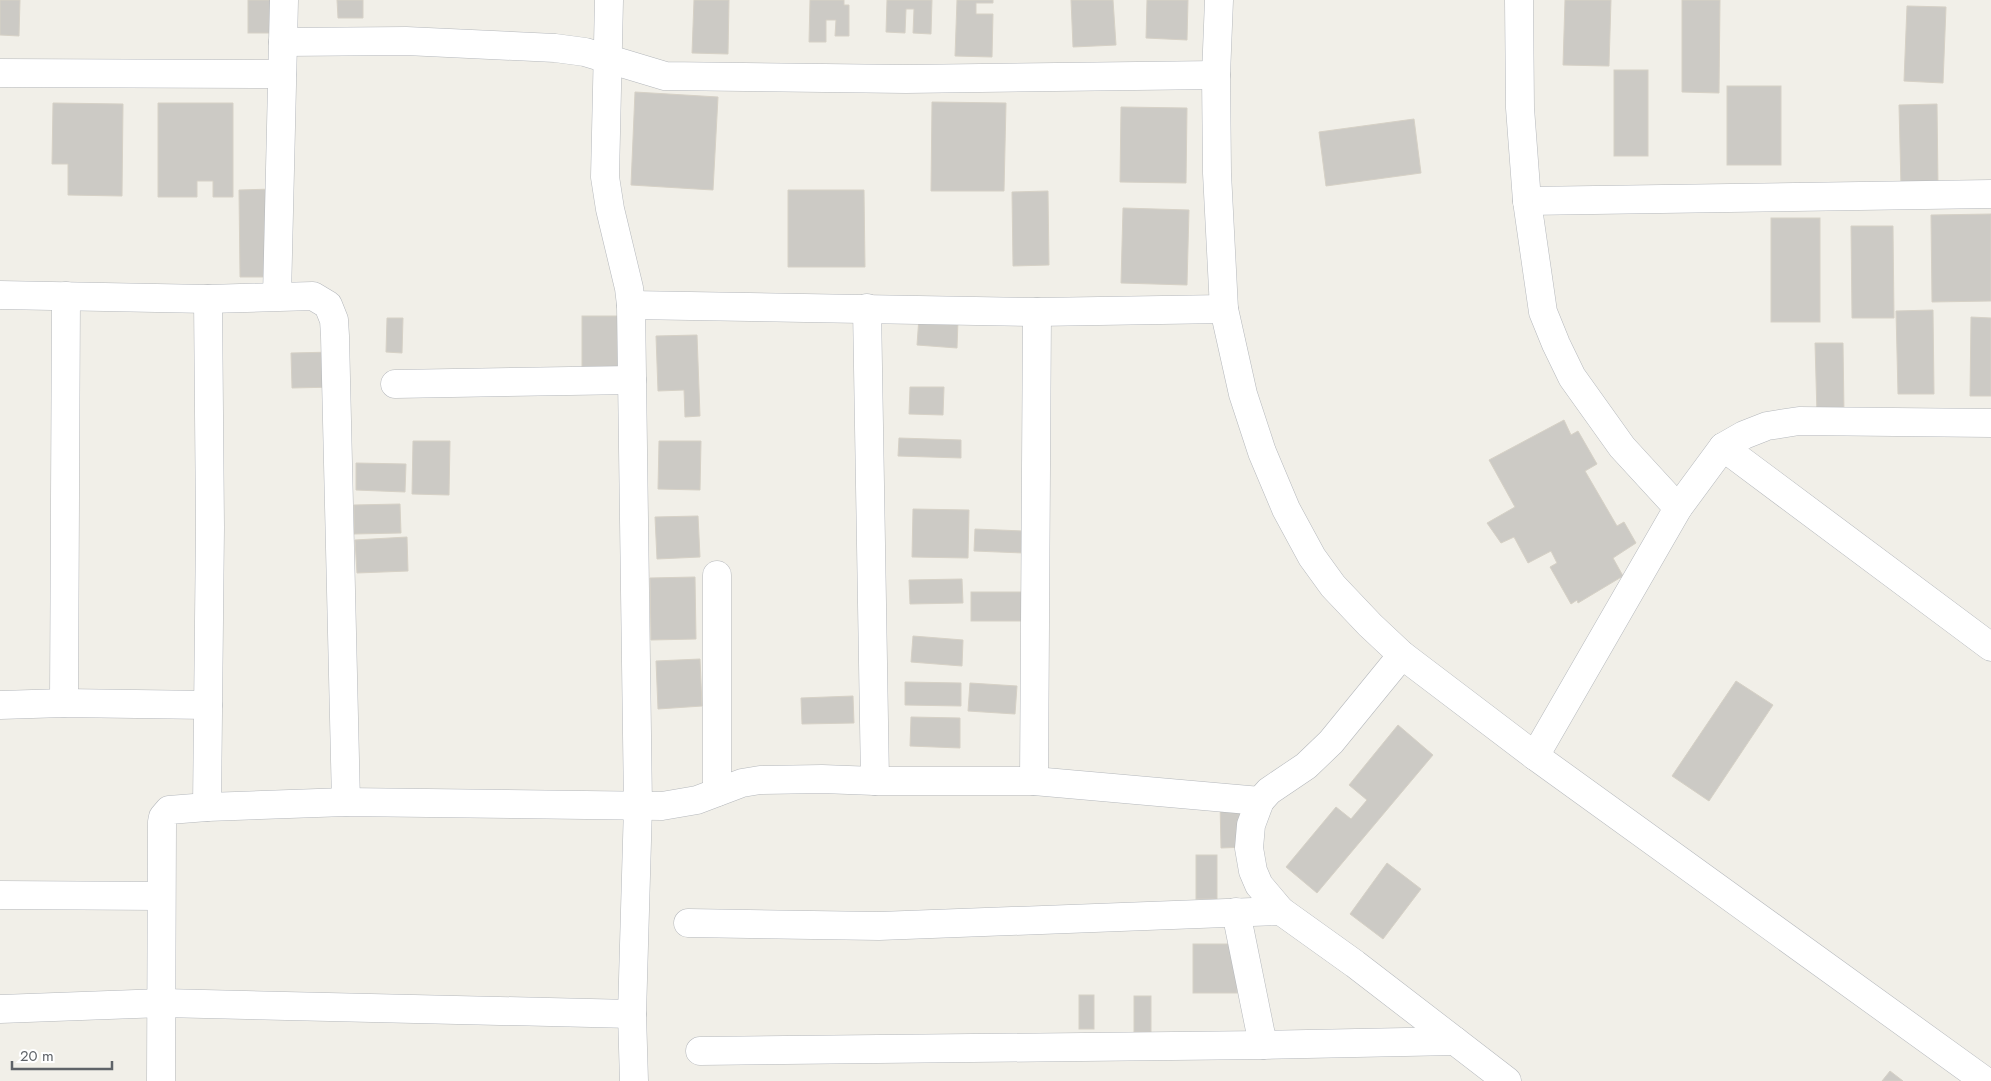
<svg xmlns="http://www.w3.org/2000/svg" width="1991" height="1081" viewBox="0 0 1991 1081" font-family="Jost,sans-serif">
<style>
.building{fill:#cccac5;stroke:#d6d1c6}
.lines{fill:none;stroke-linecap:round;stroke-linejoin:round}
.minor-casing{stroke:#b5b8bc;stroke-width:29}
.minor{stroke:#fff;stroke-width:28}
</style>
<rect width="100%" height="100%" fill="#f1efe8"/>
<!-- building -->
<g class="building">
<polygon points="0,0 20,0 19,36 0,35"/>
<rect x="248" y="0" width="32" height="33"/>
<polygon points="337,0 363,0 363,18 338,18"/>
<polygon points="694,0 729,0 728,54 692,53"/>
<polygon points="810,0 844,0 844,5 849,5 849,36 835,36 836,20 826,20 826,42 809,42"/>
<polygon points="887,0 932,0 931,34 913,33 914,9 906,9 905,33 886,32"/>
<polygon points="957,0 993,0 993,3 976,3 976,14 993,14 992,57 955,56"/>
<polygon points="1071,0 1113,0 1116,45 1073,47"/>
<polygon points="1147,0 1188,0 1187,40 1146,38"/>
<polygon points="1565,0 1611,0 1609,66 1563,65"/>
<polygon points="1682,0 1720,0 1719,93 1682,92"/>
<polygon points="1907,6 1946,7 1943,83 1904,81"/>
<rect x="1614" y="70" width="34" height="86"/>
<rect x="1727" y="86" width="54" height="79"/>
<polygon points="635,92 718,97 713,190 631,185"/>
<polygon points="932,102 1006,103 1004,191 931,191"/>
<polygon points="53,103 123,104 122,196 68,195 68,164 52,164"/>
<polygon points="158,103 233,103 233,197 213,197 213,181 197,181 197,197 158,197"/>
<polygon points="1937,104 1938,187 1901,187 1899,105"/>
<polygon points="1121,107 1187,108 1186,183 1120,182"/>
<polygon points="1414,119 1421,173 1326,186 1319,132"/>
<polygon points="273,189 274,277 240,277 239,190"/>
<polygon points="788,190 864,190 865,267 788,267"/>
<polygon points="1048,191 1049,265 1013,266 1012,192"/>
<polygon points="1123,208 1189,210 1187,285 1121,283"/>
<polygon points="1991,214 1991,301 1932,302 1931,215"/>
<rect x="1771" y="218" width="49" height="104"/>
<polygon points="1851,226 1893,226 1894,318 1852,318"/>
<polygon points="1933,310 1934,394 1898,394 1896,311"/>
<rect x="582" y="316" width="48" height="51"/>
<polygon points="919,317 958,320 957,348 917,345"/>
<polygon points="1971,317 1991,318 1991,396 1970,396"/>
<polygon points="387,318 403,318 402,353 386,352"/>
<polygon points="697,335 700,416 685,417 684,390 658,391 656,336"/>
<polygon points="1815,343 1843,343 1844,414 1817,414"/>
<polygon points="334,352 335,387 292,388 291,353"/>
<polygon points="910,387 944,387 943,415 909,414"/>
<polygon points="1564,420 1571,435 1578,431 1597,464 1585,471 1617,526 1624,522 1636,543 1613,558 1623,576 1578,603 1577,600 1571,604 1550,567 1557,563 1551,551 1528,563 1514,537 1501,543 1487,523 1515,507 1489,460"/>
<polygon points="899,438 961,440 961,458 898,456"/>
<polygon points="413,441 450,441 449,495 412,494"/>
<polygon points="659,441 701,441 700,490 658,489"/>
<polygon points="356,463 406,464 405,492 356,490"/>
<polygon points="400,504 401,533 354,534 354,505"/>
<polygon points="913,509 969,510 968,558 912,557"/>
<polygon points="698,516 700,557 657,559 655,517"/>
<polygon points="975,529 1023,531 1023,553 974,551"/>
<polygon points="407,537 408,571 357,573 355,540"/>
<polygon points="695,577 696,639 651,640 650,578"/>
<polygon points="962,579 963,603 910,604 909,580"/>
<rect x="971" y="592" width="51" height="29"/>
<polygon points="913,636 963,640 962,666 911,662"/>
<polygon points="700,659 702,706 658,709 656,661"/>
<polygon points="1736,681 1773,705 1709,801 1672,776"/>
<polygon points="905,682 961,683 961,706 905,705"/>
<polygon points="970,683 1017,686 1015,714 968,711"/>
<polygon points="853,696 854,723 802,724 801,698"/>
<polygon points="911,717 960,718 960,748 910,746"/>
<polygon points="1398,725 1433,755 1317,893 1286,867 1336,807 1351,819 1367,800 1349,785"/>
<polygon points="1220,802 1246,802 1247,847 1221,848"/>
<rect x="1196" y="855" width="21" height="44"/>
<polygon points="1387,863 1421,889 1383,939 1350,914"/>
<rect x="1193" y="944" width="44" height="49"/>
<rect x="1079" y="995" width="15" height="34"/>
<rect x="1134" y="996" width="17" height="36"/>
<polygon points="1890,1071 1903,1081 1882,1081"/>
</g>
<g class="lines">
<!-- minor casing -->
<g class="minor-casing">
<g id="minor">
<polyline points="609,0 605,177 610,209 629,288 631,305 638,806 632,1014 634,1081"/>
<polyline points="1219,0 1216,75 1217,173 1224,309 1243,394 1262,452 1286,509 1312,557 1333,586 1370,625 1402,655 1535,756 1985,1081"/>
<polyline points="1519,0 1520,108 1527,201 1543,312 1556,344 1572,377 1622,447 1678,508"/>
<polyline points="283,42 406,41 555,48 585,52 665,76 906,79 1216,75"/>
<polyline points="0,73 282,74"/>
<polyline points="1527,201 1991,194"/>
<polyline points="0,295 208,299 313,296 328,305 334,320 335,336 346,802"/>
<polyline points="277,296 284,0"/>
<polyline points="631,305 1037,312 1224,309"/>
<polyline points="867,308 875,781"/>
<polyline points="395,384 632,380"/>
<polyline points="1723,447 1991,647"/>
<polyline points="717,575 717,792"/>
<polyline points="1402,655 1331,742 1306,766 1269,791 1260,801 1251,825 1249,848 1253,871 1259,885 1281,911 1355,964 1507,1081"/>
<polyline points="64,703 66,296"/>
<polyline points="0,705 64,703 208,705"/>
<polyline points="1535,756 1678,508 1723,447 1744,435 1767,426 1799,421 1991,423"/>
<polyline points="1034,781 1037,312"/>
<polyline points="207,807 210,527 208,299"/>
<polyline points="0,895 161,896"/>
<polyline points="1236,912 1263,1045"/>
<polyline points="688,923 879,926 1281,911"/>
<polyline points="0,1009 163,1003 632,1014"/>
<polyline points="700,1051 1263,1045 1455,1041"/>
<polyline points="161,1081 162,822 163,817 169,810 207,807 346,802 662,806 697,800 742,783 760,780 822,779 875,781 1034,781 1260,801"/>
</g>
</g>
<!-- minor -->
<use href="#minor" class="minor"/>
</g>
<!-- scale -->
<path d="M12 1061v8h100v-8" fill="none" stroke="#5f6368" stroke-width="2.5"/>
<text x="20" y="1061" font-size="15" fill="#5f6368" stroke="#ffffff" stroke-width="4" paint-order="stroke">20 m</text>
</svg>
